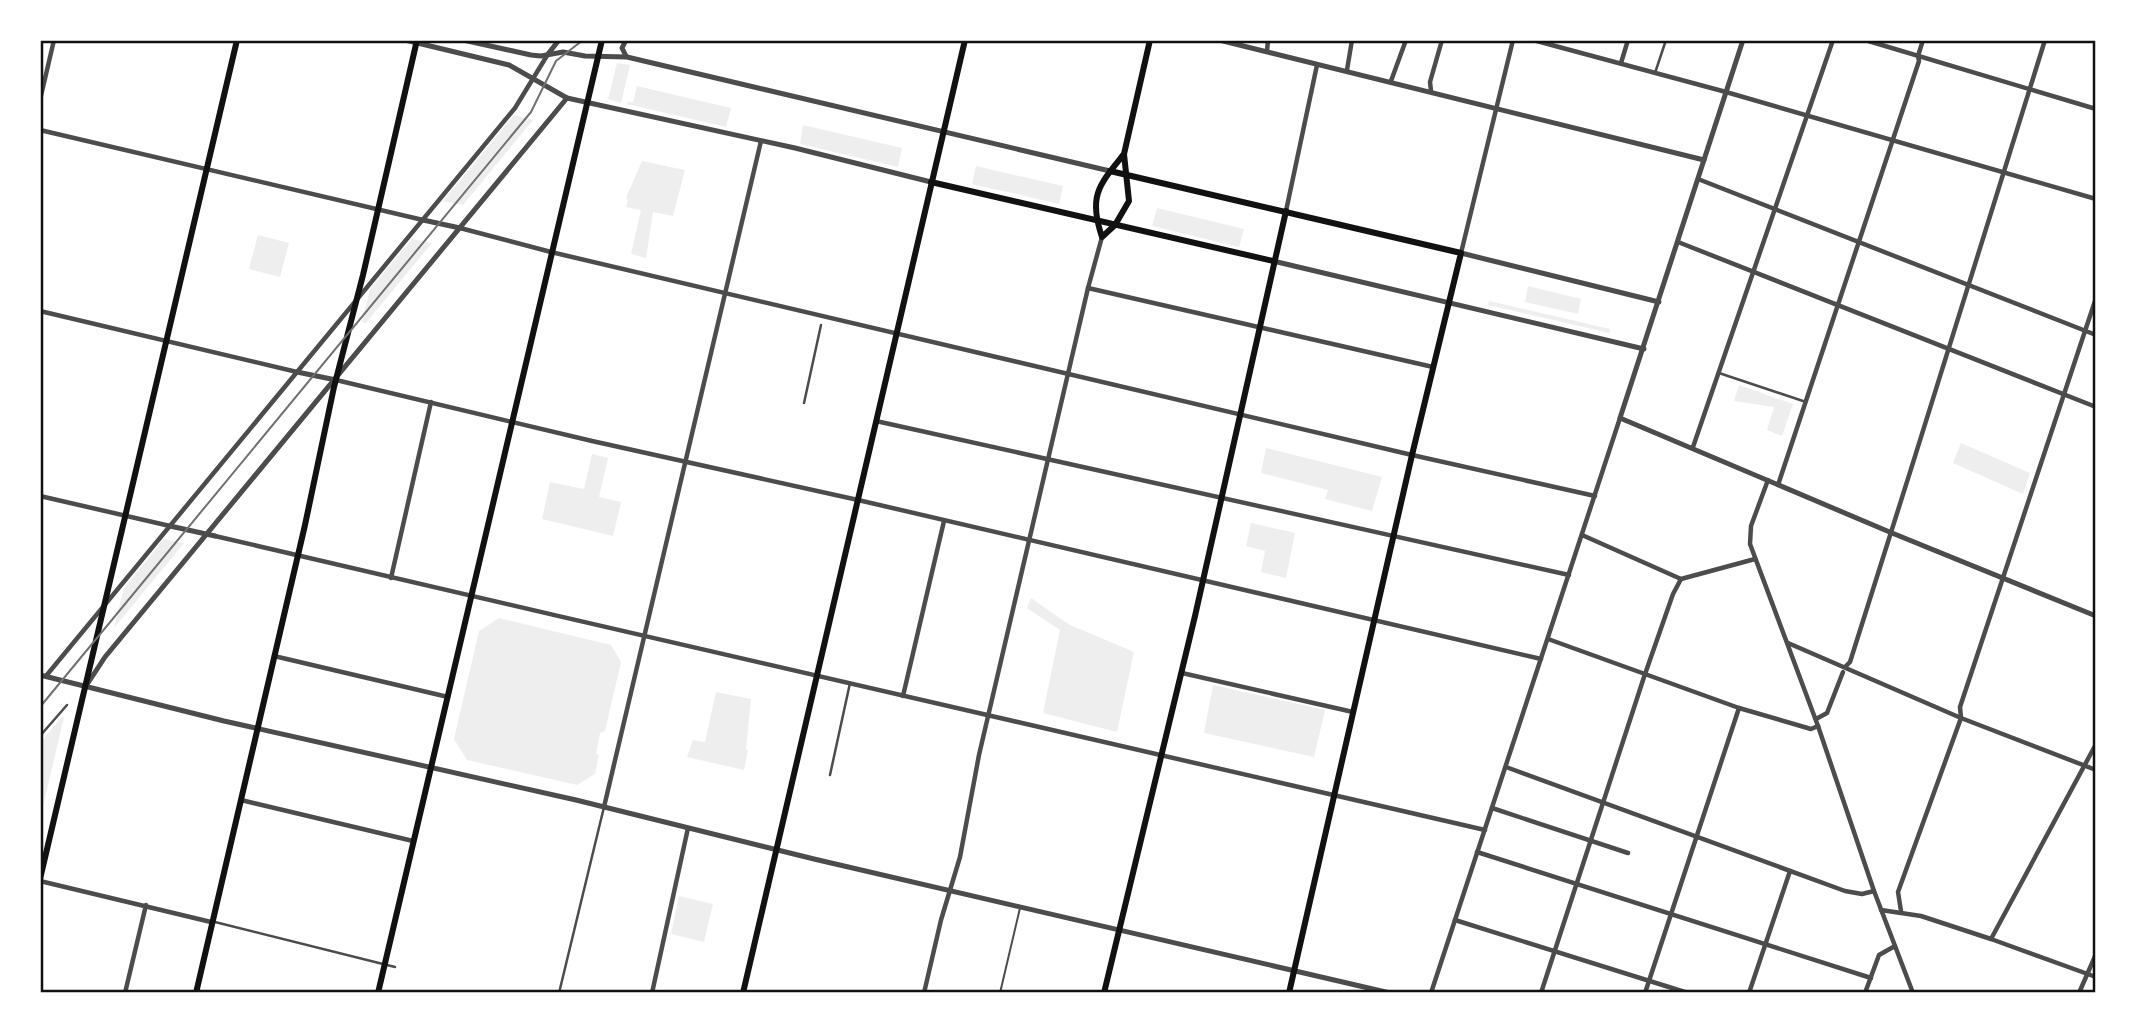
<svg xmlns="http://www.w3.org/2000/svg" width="2136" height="1033" viewBox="0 0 2136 1033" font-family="'Libre Baskerville',serif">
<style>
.green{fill:#eee}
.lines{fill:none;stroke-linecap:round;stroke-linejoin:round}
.service{stroke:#4c4c4c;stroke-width:2}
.pedestrian{stroke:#4c4c4c;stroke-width:2.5}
.minor{stroke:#4c4c4c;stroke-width:4.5}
.tertiary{stroke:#4c4c4c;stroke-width:5}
.secondary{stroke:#111;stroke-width:6}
.primary{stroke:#111;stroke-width:6}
.tram{stroke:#707070;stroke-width:2}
.neatline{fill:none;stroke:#111;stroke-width:2.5}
</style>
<rect width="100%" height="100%" fill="#fff"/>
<!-- green -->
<g class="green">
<polygon points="617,63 630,65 621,103 608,99"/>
<polygon points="637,86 731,108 726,127 627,104 628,102 633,102"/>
<polygon points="514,115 533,120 463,205 443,201"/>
<polygon points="803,125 902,148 898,167 800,144"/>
<polygon points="642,161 685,170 673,216 653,212 646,258 631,254 641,210 626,207 628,200 626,198"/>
<polygon points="976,166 1063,186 1059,204 972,184"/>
<polygon points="1157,208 1244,229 1239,247 1152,226"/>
<polygon points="258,235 289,243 280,277 249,269"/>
<polygon points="412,239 432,243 365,324 362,321 370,289"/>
<polygon points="1528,286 1581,299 1578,314 1525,302"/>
<polygon points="1489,301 1610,329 1609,333 1488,305"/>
<polygon points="1739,385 1793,404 1782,436 1767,430 1774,407 1734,401"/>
<polygon points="1961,443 2030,473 2023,494 1953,463"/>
<polygon points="1266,448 1382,477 1372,511 1325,499 1328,490 1261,473"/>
<polygon points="592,454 608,458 599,497 621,502 613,536 542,519 550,482 584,489"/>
<polygon points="1251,523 1295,533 1286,578 1261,572 1265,551 1246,546"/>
<polygon points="164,539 184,543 114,628 124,588"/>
<polygon points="1031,598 1068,624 1134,652 1117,732 1043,713 1060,630 1027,608"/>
<polygon points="499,618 611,645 621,662 605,731 600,733 596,754 599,755 595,774 577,785 467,760 454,739 479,631"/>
<polygon points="1213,685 1325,710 1314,757 1204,733"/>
<polygon points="716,692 751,699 746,749 748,750 744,770 687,757 693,740 705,742"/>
<polygon points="62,717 64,717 40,819 40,743"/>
<polygon points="679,896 713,904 704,942 671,934"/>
</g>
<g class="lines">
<!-- service -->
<polyline class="service" points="1000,993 1020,908"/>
<!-- pedestrian -->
<g class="pedestrian">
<polyline points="1655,73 1666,40"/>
<polyline points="1719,373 1806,402"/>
<polyline points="804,403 821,325"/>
<polyline points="40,736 67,705"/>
<polyline points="830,775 850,683"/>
<polyline points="215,922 395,967"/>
<polyline points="559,993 604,807"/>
</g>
<!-- minor -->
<g class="minor">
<polyline points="1533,40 1726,92 2096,199"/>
<polyline points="1865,40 2096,109"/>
<polyline points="1267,51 1268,40"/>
<polyline points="1621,63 1628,40"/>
<polyline points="1347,70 1352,40"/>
<polyline points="1391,81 1406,40"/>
<polyline points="1431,91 1430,82 1442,40"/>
<polyline points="40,100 54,40"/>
<polyline points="40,130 423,220"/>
<polyline points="1698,179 2096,335"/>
<polyline points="1286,211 1317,65"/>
<polyline points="460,228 551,252 1412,455 1595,496"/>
<polyline points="1678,242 2096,407"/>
<polyline points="1461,253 1513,40"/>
<polyline points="1088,288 1433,367"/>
<polyline points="40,311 297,372"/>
<polyline points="336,380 592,441 858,500 1541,659"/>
<polyline points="876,421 1569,575"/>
<polyline points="1693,447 1833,40"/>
<polyline points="1768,480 1751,526 1750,544 1818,726 1874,891 1913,993"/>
<polyline points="1778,485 1919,61 1918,56 1923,40"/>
<polyline points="40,496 170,526"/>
<polyline points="1582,535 1681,579 1755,559"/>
<path d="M215,536C638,635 1061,732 1485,830"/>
<polyline points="391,578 431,402"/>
<polyline points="1548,639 1739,708 1811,729 1818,726"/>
<polyline points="1788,643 1961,718 2096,770"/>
<polyline points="274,656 448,697"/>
<path d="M1845,667L1850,662C1916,455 1980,248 2045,40"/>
<polyline points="1182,673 1353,712"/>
<polyline points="46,676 515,108 548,54"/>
<polyline points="903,696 944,521"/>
<polyline points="1816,719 1827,713 1843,672"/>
<polyline points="1506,767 1845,891 1862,894 1874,891"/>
<polyline points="241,800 413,841"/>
<polyline points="604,807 761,141"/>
<polyline points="1492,808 1628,853"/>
<polyline points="1477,852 1871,978"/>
<polyline points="40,881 211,922"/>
<polyline points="1881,910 1921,916 1991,939 2096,977"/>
<polyline points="1901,911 1898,892 1961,718 1960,707 2096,298"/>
<polyline points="1455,920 1688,993"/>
<polyline points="1991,939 2096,744"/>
<polyline points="125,993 146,905"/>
<polyline points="652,993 688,828"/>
<polyline points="924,993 941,920 960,857 979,755 1088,288 1102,237"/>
<polyline points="1431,993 1620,418"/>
<polyline points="1541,993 1644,677 1673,594 1681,579"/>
<polyline points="1645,993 1739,708"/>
<polyline points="1749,993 1790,871"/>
<polyline points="1865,993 1879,955 1895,946"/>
<polyline points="2079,993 2096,954"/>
</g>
<!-- tertiary -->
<g class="tertiary">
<polyline points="405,40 509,65 567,98 795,148 931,182"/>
<polyline points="463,40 531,55 541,56 563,52 585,56 627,57 1110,171"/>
<polyline points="1219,40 1704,160"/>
<polyline points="1743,40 1620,418 1892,533 2096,616"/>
<polyline points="548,54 559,40"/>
<polyline points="626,56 622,48 626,40"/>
<polyline points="423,220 460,228"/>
<polyline points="1461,253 1659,302"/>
<polyline points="1273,261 1644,349"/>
<polyline points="297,372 336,380"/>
<polyline points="170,526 215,536"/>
<polyline points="40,675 224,721 576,800 814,859 1390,993"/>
<polyline points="86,686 105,657 567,98"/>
</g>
<!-- secondary -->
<g class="secondary">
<path d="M1124,154C1099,185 1088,196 1102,237L1115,225L1129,201L1124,154L1150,40"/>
<polyline points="1110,171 1461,253 1412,455 1289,993"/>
<polyline points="931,182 1273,261"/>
<polyline points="196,993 305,525 334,387 363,275 417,40"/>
<polyline points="378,993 602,40"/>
<polyline points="743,993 965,40"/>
<polyline points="1104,993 1195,616 1286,211"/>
</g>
<!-- primary -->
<polyline class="primary" points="40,879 237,40"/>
<!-- tram -->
<polyline class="tram" points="40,707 531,112 556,61 583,40"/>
</g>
<!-- border -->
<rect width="2136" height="1033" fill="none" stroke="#ffffff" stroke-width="84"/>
<rect x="42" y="42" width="2052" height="949" class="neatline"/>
</svg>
